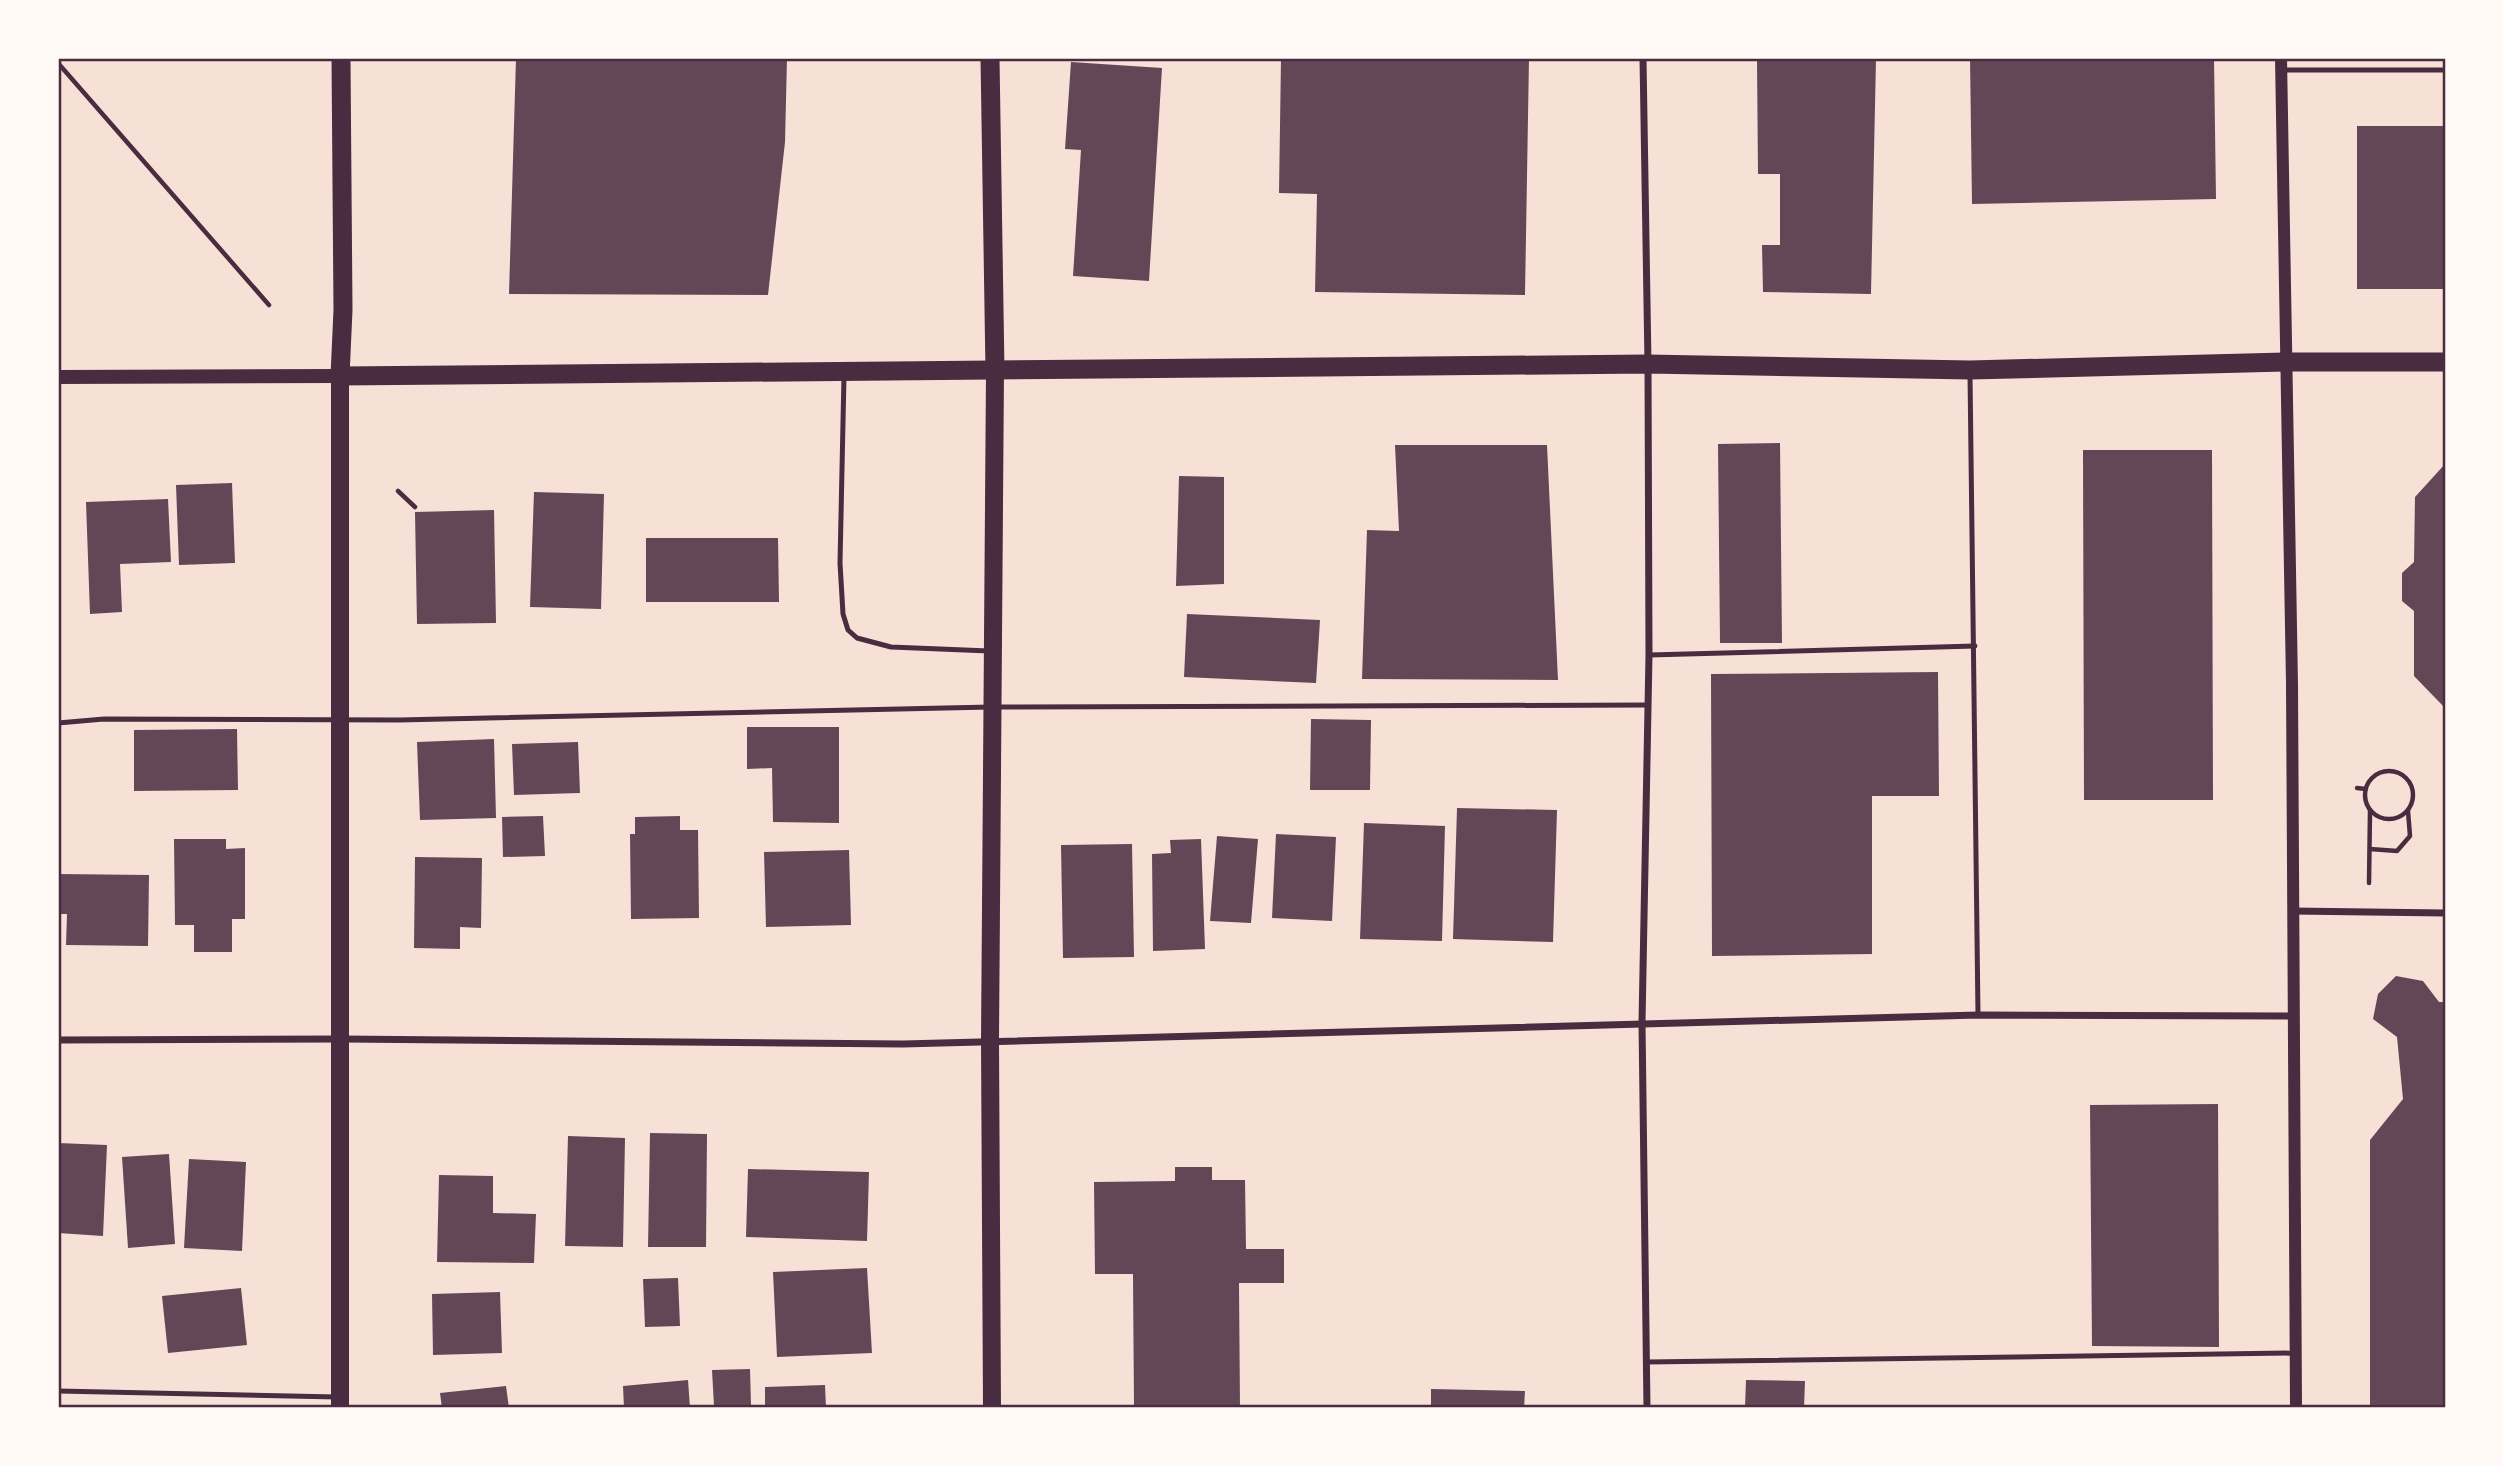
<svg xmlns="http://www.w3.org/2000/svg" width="2503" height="1466" viewBox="0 0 2503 1466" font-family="Quicksand,sans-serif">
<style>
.building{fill:#644757}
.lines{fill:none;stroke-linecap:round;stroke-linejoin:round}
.path{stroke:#4a2c40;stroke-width:4.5}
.service{stroke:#4a2c40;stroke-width:5}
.minor{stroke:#4a2c40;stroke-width:7}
.tertiary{stroke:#4a2c40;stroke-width:12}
.secondary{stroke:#4a2c40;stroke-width:14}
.primary{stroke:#4a2c40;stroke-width:18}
.trunk{stroke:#4a2c40;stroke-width:19}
.neatline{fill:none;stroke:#4a2c40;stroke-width:2.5}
</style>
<rect width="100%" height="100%" fill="#f7e1d7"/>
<!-- building -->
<g class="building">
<polygon points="516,58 787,58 785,142 768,295 509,294"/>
<polygon points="1281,58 1529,58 1525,295 1315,292 1317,194 1279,193"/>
<polygon points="1970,58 2214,58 2216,199 1972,204"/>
<polygon points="1876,59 1871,294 1763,292 1762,245 1780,245 1780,174 1758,174 1757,61"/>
<polygon points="1071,62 1162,68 1149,281 1073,276 1081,150 1065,149"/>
<rect x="2357" y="126" width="88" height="163"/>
<polygon points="1780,443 1782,643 1720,643 1718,444"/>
<polygon points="1395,445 1547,445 1558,680 1362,679 1367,530 1399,531"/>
<polygon points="2083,450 2212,450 2213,800 2084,800"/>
<polygon points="2445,464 2445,708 2414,676 2414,611 2402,601 2402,573 2414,562 2415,497"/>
<polygon points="1179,476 1224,477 1224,584 1176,586"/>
<polygon points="232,483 235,563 179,565 176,485"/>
<polygon points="534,492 604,494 601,609 530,607"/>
<polygon points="168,499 171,562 120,564 122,612 90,614 86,502"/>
<polygon points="494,510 496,623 417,624 415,512"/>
<polygon points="646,538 778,538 779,602 646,602"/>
<polygon points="1187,614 1320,620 1316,683 1184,677"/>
<polygon points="1938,672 1939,796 1872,796 1872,954 1712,956 1711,674"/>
<polygon points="1311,719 1371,720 1370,790 1310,790"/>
<polygon points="747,727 839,727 839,823 773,822 772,768 747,769"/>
<polygon points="237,729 238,790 134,791 134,730"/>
<polygon points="494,739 496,818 420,820 417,742"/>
<polygon points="578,742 580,793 514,795 512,744"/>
<polygon points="1457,808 1557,810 1553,942 1453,939"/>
<polygon points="543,816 545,856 503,857 502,817"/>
<polygon points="680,816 680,830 698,830 699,918 631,919 630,834 635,834 635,817"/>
<polygon points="1364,823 1445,826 1442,941 1360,939"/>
<polygon points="1276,834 1336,837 1332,921 1272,918"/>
<polygon points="1217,836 1258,839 1251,923 1210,921"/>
<polygon points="174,839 226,839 226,849 245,848 245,919 232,919 232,952 194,952 194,925 175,925"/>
<polygon points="1201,839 1205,949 1153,951 1152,854 1171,853 1170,840"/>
<polygon points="1132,844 1134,957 1063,958 1061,845"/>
<polygon points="849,850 851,925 766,927 764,852"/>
<polygon points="415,857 482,858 481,928 460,927 460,949 414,948"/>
<polygon points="58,874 149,875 148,946 66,945 67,914 58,914"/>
<polygon points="2396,976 2423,981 2439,1002 2445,1002 2445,1408 2370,1408 2370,1140 2403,1099 2397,1037 2373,1019 2378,994"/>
<polygon points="2218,1104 2219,1347 2092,1346 2090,1105"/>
<polygon points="650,1133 707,1134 706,1247 648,1247"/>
<polygon points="568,1136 625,1138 623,1247 565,1246"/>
<polygon points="58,1143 107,1145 103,1236 58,1233"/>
<polygon points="169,1154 175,1244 128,1248 122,1157"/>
<polygon points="189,1159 246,1162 242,1251 184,1248"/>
<polygon points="1175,1167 1212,1167 1212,1180 1245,1180 1246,1249 1284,1249 1284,1283 1239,1283 1240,1408 1134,1408 1133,1274 1095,1274 1094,1182 1175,1181"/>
<polygon points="748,1169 869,1172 867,1241 746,1237"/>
<polygon points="439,1175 493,1176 493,1213 536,1214 534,1263 437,1262"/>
<polygon points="867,1268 872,1353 777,1357 773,1272"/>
<polygon points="678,1278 680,1326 645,1327 643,1279"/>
<polygon points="241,1288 247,1345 168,1353 162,1296"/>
<polygon points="500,1292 502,1353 433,1355 432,1294"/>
<polygon points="750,1369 751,1405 714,1406 712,1370"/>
<polygon points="688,1380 690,1408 624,1408 623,1386"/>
<polygon points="1746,1380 1805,1381 1804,1408 1745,1408"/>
<polygon points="825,1385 826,1408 765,1408 765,1387"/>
<polygon points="506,1386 509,1408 442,1408 440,1393"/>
<polygon points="1431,1389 1525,1391 1524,1408 1431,1408"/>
</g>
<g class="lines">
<!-- path -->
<g class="path">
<polyline points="58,63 269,305"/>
<polyline points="398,491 415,507"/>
<circle cx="2389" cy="795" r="24"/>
<polyline points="2357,788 2366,789"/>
<polyline points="2370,849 2397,851 2410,836 2408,811"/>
<polyline points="2369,883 2370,811"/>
</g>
<!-- service -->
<g class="service">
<polyline points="2281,70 2445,70"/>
<polyline points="1970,374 1978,1015"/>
<polyline points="844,376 840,563 843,614 848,630 857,638 891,647 989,651"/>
<polyline points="1649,655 1975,646"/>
<polyline points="58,723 104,719 399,720 991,707 1648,705"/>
<polyline points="1647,1362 2296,1353"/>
<polyline points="58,1391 337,1397"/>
</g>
<!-- minor -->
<g class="minor">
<polyline points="1643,58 1648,364 1649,655 1642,1023 1647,1408"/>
<polyline points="2292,911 2445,913"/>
<polyline points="58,1040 342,1039 903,1044 1978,1015 2294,1016"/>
</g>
<!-- tertiary -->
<polyline class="tertiary" points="2281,58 2292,684 2296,1408"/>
<!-- secondary -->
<polyline class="secondary" points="58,377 340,376"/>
<!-- primary -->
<g class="primary">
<polyline points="340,376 340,1408"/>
<polyline points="992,1408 990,1041 995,371"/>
</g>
<!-- trunk -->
<g class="trunk">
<polyline points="341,58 343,310 340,376 1648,364 1970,370 2285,362 2445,362"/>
<polyline points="990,58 995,371"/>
</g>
</g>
<!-- border -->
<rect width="2503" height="1466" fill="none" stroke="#fffaf5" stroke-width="119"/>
<rect x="60" y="60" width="2384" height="1346" class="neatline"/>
</svg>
